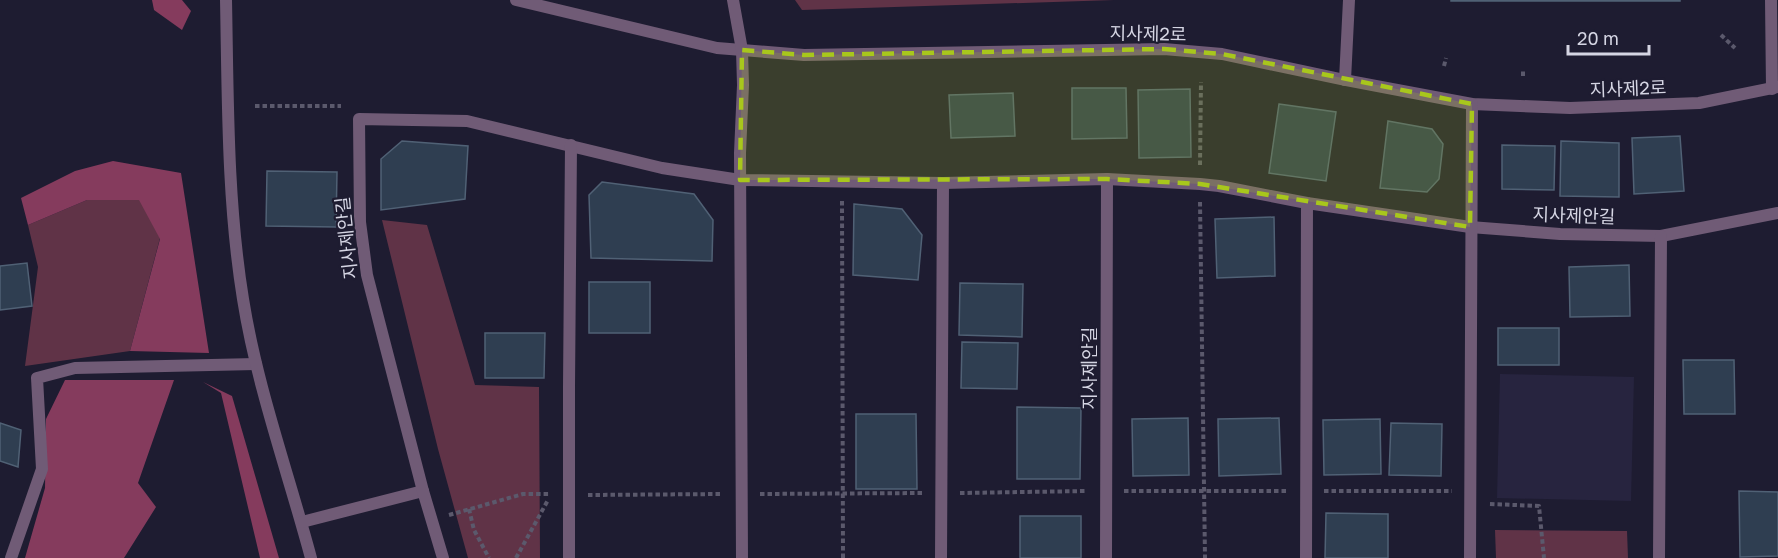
<svg xmlns="http://www.w3.org/2000/svg" width="1778" height="558" viewBox="0 0 1778 558" font-family="'Golos Text','Noto Sans KR',sans-serif">
<style>
.built{fill:#27243f}
.green{fill:#603347}
.forest{fill:#853b5d}
.building{fill:#2f3e51;stroke:#506175;stroke-width:1.5}
.lines{fill:none;stroke-linecap:round;stroke-linejoin:round}
.path{stroke:#5b596c;stroke-width:4;stroke-dasharray:4.5 3;stroke-linecap:butt}
.lane{stroke:#705b76;stroke-width:12}
.street{stroke:#705b76;stroke-width:12}
.marked{fill:#a8c71c;fill-opacity:0.2;stroke:#a8c71c;stroke-width:4.5;stroke-dasharray:12 8;stroke-linejoin:round}
.labels{text-anchor:middle;dominant-baseline:central;stroke-width:4.5;stroke-linejoin:round;paint-order:stroke}
.street-label{font-size:18px;fill:#d5d5e3;stroke:#1e1c31}
</style>
<rect width="100%" height="100%" fill="#1e1c31"/>
<!-- built -->
<polygon class="built" points="1500,374 1634,377 1631,501 1497,498"/>
<!-- green -->
<g class="green">
<polygon points="795,0 1114,0 802,10"/>
<polygon points="87,200 140,200 160,238 130,351 25,366 38,267 28,225"/>
<polygon points="382,220 427,225 475,385 539,387 540,558 468,558 438,449"/>
<polygon points="1495,530 1627,531 1628,558 1496,558"/>
</g>
<!-- forest -->
<g class="forest">
<polygon points="152,0 182,0 191,11 182,30 154,10"/>
<polygon points="113,161 181,173 209,353 130,351 160,239 139,200 87,200 28,225 21,198 75,171"/>
<polygon points="65,380 174,380 138,483 156,507 124,558 25,558 45,488 46,419"/>
<polygon points="203,382 232,396 279,558 260,558 221,393"/>
</g>
<!-- building -->
<g class="building">
<rect x="1451" y="0" width="229" height="1"/>
<polygon points="1072,88 1126,88 1127,138 1072,139"/>
<polygon points="1190,89 1191,157 1139,158 1138,90"/>
<polygon points="1013,93 1015,136 951,138 949,95"/>
<polygon points="1279,104 1336,112 1326,181 1269,173"/>
<polygon points="1388,121 1432,129 1443,144 1439,179 1427,192 1380,188"/>
<polygon points="1680,136 1684,191 1634,194 1632,138"/>
<polygon points="402,141 468,146 465,199 381,210 381,159"/>
<polygon points="1561,141 1619,143 1619,197 1560,196"/>
<polygon points="1502,145 1555,146 1554,190 1502,189"/>
<polygon points="267,171 337,172 336,227 266,226"/>
<polygon points="602,182 694,194 713,220 712,261 591,258 589,195"/>
<polygon points="854,204 902,209 922,235 918,280 853,275"/>
<polygon points="1274,217 1275,276 1217,278 1215,219"/>
<polygon points="27,263 32,306 0,310 0,266"/>
<polygon points="1629,265 1630,316 1570,317 1569,267"/>
<rect x="589" y="282" width="61" height="51"/>
<polygon points="960,283 1023,284 1022,337 959,335"/>
<rect x="1498" y="328" width="61" height="37"/>
<polygon points="485,333 545,333 544,378 485,378"/>
<polygon points="962,342 1018,343 1017,389 961,388"/>
<polygon points="1683,360 1734,360 1735,414 1684,414"/>
<polygon points="1017,407 1081,408 1080,479 1017,479"/>
<polygon points="856,414 916,414 917,489 856,489"/>
<polygon points="1188,418 1189,475 1133,476 1132,419"/>
<polygon points="1279,418 1281,474 1219,476 1218,419"/>
<polygon points="1380,419 1381,474 1324,475 1323,420"/>
<polygon points="0,423 21,430 18,467 0,461"/>
<polygon points="1391,423 1442,424 1441,476 1389,475"/>
<polygon points="1739,491 1778,492 1778,556 1740,557"/>
<polygon points="1326,513 1388,514 1388,558 1325,558"/>
<rect x="1020" y="516" width="61" height="42"/>
</g>
<g class="lines">
<!-- path -->
<g class="path">
<polyline points="1721,35 1735,48"/>
<polyline points="1444,66 1446,58"/>
<polyline points="1523,76 1523,69"/>
<polyline points="255,106 341,106"/>
<polyline points="1200,165 1201,82"/>
<polyline points="842,201 843,558"/>
<polyline points="1200,202 1205,558"/>
<polyline points="1124,491 1288,491"/>
<polyline points="1324,491 1452,491"/>
<polyline points="960,493 1087,491"/>
<polyline points="760,494 923,493"/>
<polyline points="588,495 722,494"/>
<polyline points="1490,504 1539,506 1544,558"/>
<polyline points="469,509 474,530 489,558"/>
<polyline points="449,515 523,494 550,494"/>
<polyline points="516,558 548,500"/>
</g>
<!-- lane -->
<g class="lane">
<polyline points="1345,80 1349,0"/>
<polyline points="11,558 42,469 37,378 75,368 256,364"/>
</g>
<!-- street -->
<g class="street">
<path d="M226,0C228,100 227,200 243,299C257,387 288,472 311,558"/>
<polyline points="516,0 717,48 804,55 1164,49 1222,54 1345,80 1472,104 1570,108 1699,103 1778,87"/>
<polyline points="733,0 742,50 743,85 740,153 742,558"/>
<polyline points="1771,0 1772,89"/>
<polyline points="302,522 423,491"/>
<polyline points="443,558 423,491 367,275 360,222 359,119 467,121 662,168 740,180 943,183 1107,179 1200,184 1219,186 1307,203 1470,227 1560,234 1661,236 1778,213"/>
<polyline points="569,558 569,386 571,145"/>
<polyline points="941,558 943,183"/>
<polyline points="1106,558 1107,179"/>
<polyline points="1306,558 1307,203"/>
<polyline points="1470,558 1472,104"/>
<polyline points="1659,558 1661,236"/>
</g>
</g>
<!-- marked area -->
<path class="marked" d="M1164,49L1222,54L1472,104L1470,227L1200,184L1107,179L740,180L742,50L804,55Z"/>
<g class="labels">
<!-- street labels -->
<g class="street-label">
<text transform="translate(1148 33) rotate(1)">지사제2로</text>
<text transform="translate(1628 88) rotate(-2)">지사제2로</text>
<text transform="translate(1574 215) rotate(2)">지사제안길</text>
<text transform="translate(346 238) rotate(-96)">지사제안길</text>
<text transform="translate(1089 368) rotate(-90)">지사제안길</text>
</g>
</g>
<!-- scale -->
<path d="M1568 45v9h81v-9" fill="none" stroke="#d5d5e3" stroke-width="3"/>
<text x="1577" y="45" font-size="18" fill="#d5d5e3" stroke="#1e1c31" stroke-width="4.5" paint-order="stroke">20 m</text>
</svg>
